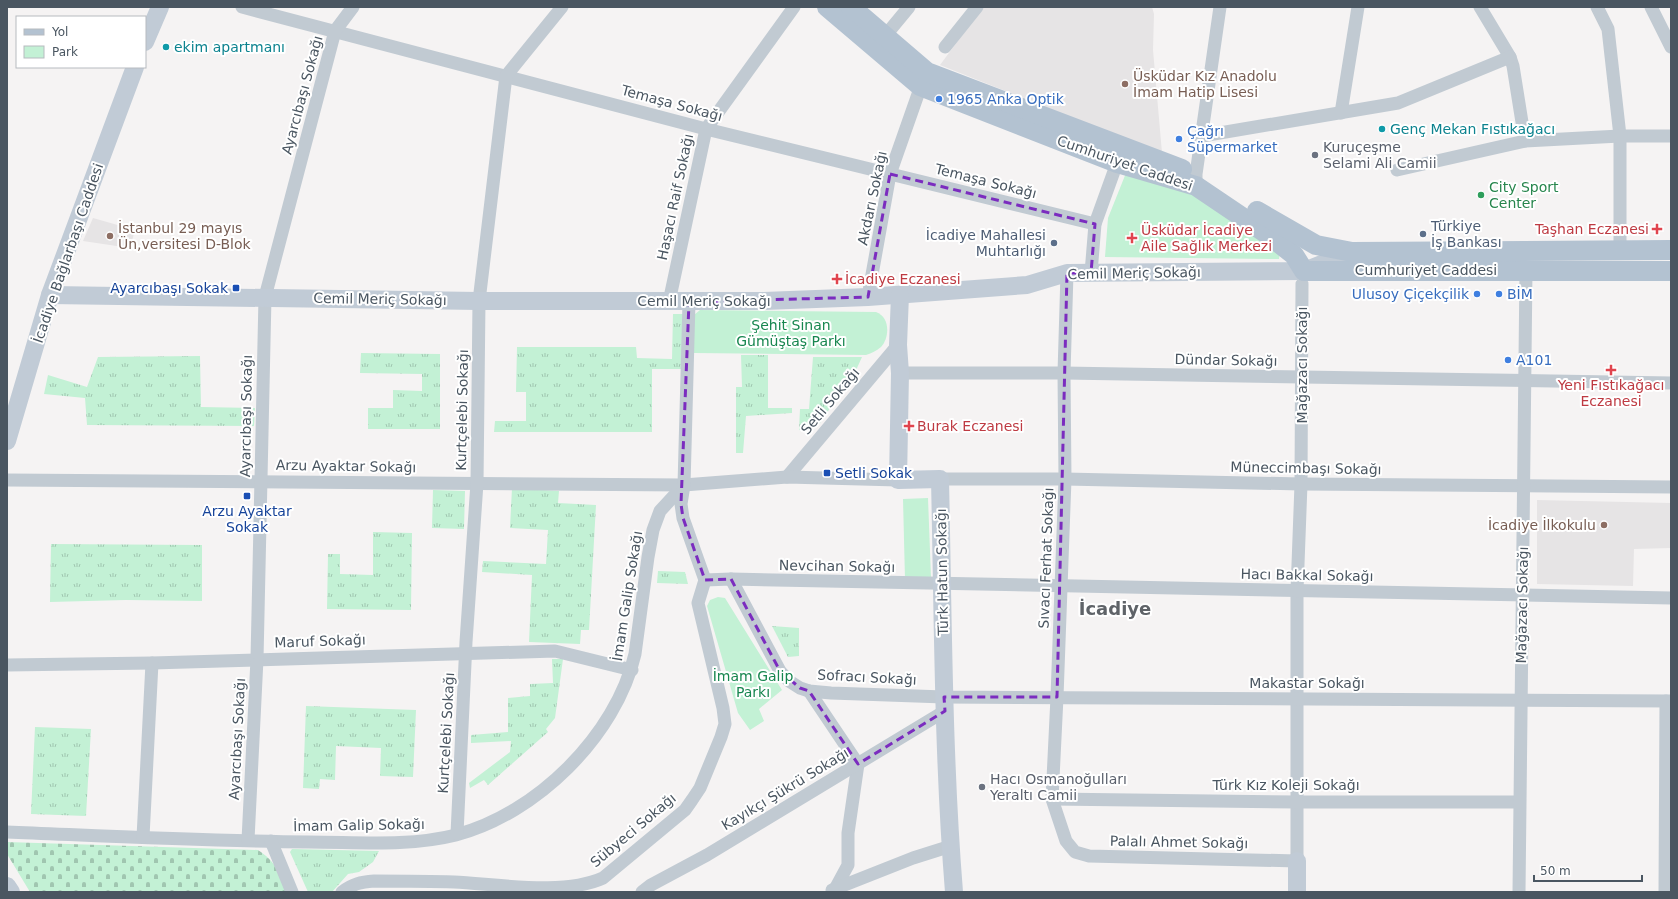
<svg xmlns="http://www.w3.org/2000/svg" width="1678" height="899" viewBox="0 0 1678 899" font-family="'DejaVu Sans',sans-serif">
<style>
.education{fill:#e6e4e5}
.grass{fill:url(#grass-tufts)}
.cemetery{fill:url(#cemetery-stones)}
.green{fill:#c3f1d5}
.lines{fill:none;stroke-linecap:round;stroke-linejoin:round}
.street{stroke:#c1cad2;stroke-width:13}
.secondary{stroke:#c1cbd6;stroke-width:18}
.primary{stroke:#b3c2d1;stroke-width:20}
.marked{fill:none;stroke:#7b2cbf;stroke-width:3;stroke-dasharray:8 5;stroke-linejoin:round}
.culture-dot{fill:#0f9aa8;stroke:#fff;stroke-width:1.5}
.education-dot{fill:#8d6e63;stroke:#fff;stroke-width:1.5}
.shop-dot{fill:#3f7fe0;stroke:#fff;stroke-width:1.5}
.worship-dot{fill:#6b7280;stroke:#fff;stroke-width:1.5}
.leisure-dot{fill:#2e9e5b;stroke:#fff;stroke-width:1.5}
.health-dot{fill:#e0444e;stroke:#fff;stroke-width:1.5}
.service-dot{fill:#5c6f8a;stroke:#fff;stroke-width:1.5}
.transit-dot{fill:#1a4fb4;stroke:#fff;stroke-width:1.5}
.labels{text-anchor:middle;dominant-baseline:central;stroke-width:4;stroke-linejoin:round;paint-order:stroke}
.culture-label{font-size:14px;fill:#0d838f;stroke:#fff;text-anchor:start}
.education-label{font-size:14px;fill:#785e54;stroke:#fff;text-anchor:start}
.street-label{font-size:14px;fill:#4a5661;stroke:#fff}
.shop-label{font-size:14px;fill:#366cbe;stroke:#fff;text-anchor:start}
.worship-label{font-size:14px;fill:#5b616d;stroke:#fff;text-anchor:start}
.leisure-label{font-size:14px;fill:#27864d;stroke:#fff;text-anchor:start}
.service-label{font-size:14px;fill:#4e5e75;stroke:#fff;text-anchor:start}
.health-label{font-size:14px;fill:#be3a42;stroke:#fff;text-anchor:start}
.transit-label{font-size:14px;fill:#164399;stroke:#fff;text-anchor:end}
.park-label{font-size:14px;fill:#17864f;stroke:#fff}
.district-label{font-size:18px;font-weight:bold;fill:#5f6368;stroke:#fff}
</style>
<defs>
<pattern id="grass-tufts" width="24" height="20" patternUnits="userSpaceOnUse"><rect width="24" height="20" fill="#c3f1d5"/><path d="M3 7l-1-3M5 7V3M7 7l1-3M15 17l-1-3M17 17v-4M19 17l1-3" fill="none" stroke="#a0c6b0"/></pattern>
<pattern id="cemetery-stones" width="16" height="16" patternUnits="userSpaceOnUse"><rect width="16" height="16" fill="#c3f1d5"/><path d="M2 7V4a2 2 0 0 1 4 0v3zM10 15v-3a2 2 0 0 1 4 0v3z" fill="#a0c6b0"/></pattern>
</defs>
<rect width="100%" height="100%" fill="#f5f3f3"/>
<!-- education -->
<g class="education">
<polygon points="983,7 1152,7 1154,14 1153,50 1162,153 940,65"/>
<polygon points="93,218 135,230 130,248 83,241"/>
<polygon points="1537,500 1671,503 1671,548 1634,549 1633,586 1537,584"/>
</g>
<!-- grass -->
<g class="grass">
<polygon points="673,314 683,314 682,369 652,369 652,432 494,432 495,421 526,421 526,392 516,392 517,347 636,347 637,358 672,359"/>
<polygon points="361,353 440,354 440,429 368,429 368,408 393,408 393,390 422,391 422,374 360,373"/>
<polygon points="741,355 768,355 768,408 792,408 792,413 746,416 743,453 736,453 736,387 742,387"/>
<polygon points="200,356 201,407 255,408 254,426 87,425 85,398 44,394 48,375 87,387 98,357"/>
<polygon points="813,357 862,357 852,379 847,383 820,423 810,431 799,430 800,409 809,409"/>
<polygon points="512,488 559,491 558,503 596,505 589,630 581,630 580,644 529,642 532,575 482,572 483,561 546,564 548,530 510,528"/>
<polygon points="433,490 465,491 464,529 432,528"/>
<polygon points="373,532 412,533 411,610 327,609 328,554 340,554 340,574 373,575"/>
<polygon points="51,544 202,545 202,601 126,600 50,602"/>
<polygon points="658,571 685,572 688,584 657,583"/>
<polygon points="772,626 799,628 799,656 788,657"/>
<polygon points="552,659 563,659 555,718 546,729 548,732 488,785 484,780 470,788 469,783 510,752 511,741 471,743 471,735 508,732 508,698 530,696 530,684 553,683"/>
<polygon points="306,706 416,710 413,777 380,776 381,748 336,746 335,780 320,779 319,789 303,788"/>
<polygon points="35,727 91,729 86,816 31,814"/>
<polygon points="292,849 379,851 373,862 359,872 348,874 332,892 308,892 290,852"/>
</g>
<!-- cemetery -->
<path class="cemetery" d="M7,842L258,850C276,862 279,872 287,892H30L7,854Z"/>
<!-- green -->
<g class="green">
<polygon points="1128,168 1187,188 1280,252 1279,259 1105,257 1108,218"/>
<path d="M700,310L876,312C890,317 890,337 881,347C876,351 872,353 866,355L694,353V315Z"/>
<polygon points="928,498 931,578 905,579 903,499"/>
<polygon points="718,597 725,598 782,690 759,709 764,721 750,730 738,713 707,606 710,600"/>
</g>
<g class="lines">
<!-- street -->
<g class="street">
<polyline points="242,7 706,129 1095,224"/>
<polyline points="1480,7 1510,57 1513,66 1525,141"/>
<polyline points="1597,7 1608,29 1620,136 1620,251"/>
<polyline points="1651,7 1671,47"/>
<polyline points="885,36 909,7"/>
<polyline points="945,47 977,7"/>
<polyline points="1341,113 1358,7"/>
<polyline points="1202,136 1398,103 1510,57"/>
<polyline points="1397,170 1525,141 1620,136 1671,136"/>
<polyline points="1196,186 1196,174 1220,7"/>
<polyline points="1067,273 1064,373 1065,479 1057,697 1052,799 1066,841 1075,852 1089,856 1297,861 1297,591 1301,484 1302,284"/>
<polyline points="1091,273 1095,224 1117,163"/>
<polyline points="868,297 890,174 923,80"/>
<polyline points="669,302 706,129 794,7"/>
<polyline points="900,373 1064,373 1671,383"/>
<polyline points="787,477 898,345"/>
<polyline points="940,479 1065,479 1301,484 1671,487"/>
<polyline points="7,480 684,485 787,477 898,480"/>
<polyline points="731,579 780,671 789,681 800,688 809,691 831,693 944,697 1671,701"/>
<polyline points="705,580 731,579 1671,598"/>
<polyline points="7,665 152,663 555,651 632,670"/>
<polyline points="809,691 858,764 848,833 848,865 835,889"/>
<polyline points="1052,799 1297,802 1519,802"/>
<path d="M7,832C108,836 208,841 309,842C358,842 408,847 456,835C536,814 616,736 635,654L648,557L653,530L660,511L684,485"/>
<polyline points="457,834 466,642 477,483 479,301 506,76 562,7"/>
<polyline points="143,837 152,663"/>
<polyline points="248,840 257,659 265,297 335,31 353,7"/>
<polyline points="271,841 292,892"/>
<polyline points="832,890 913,858 951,846"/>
<path d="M342,892C352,884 361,882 374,881C400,881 427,881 454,882C496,884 564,896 603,878L685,810L692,800L700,788L721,737L725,724L723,708L698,603L705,580L683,518L681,504L684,485L689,302"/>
<polyline points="642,892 651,885 707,855 945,711"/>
<polyline points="1519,892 1526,270"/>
<polyline points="1665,892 1666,701"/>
</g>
<!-- secondary -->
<g class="secondary">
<polyline points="145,42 160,7"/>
<polyline points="50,295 479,301 764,301 868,297 1027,285 1067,273 1304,271 1352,252"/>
<path d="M900,295L898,345L900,373L898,480L940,479C943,617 943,755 954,892"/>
<polyline points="7,441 50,295 135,67"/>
<polyline points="7,886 11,892"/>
<polyline points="1297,892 1297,861"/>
</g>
<!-- primary -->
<g class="primary">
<polyline points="827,7 920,86 1117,163 1196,186 1270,236 1294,255 1304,271 1671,271"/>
<polyline points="851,7 927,72 1182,169"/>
<polyline points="1257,211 1316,245 1352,252 1671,250"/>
</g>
</g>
<!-- marked area -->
<path class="marked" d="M890,174L1095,224L1091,273H1067L1057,697H944L945,711L858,764L809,691L800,688L780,671L731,579L705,580L683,518L681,504L689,302L868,297Z"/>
<!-- markers -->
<g class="culture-dot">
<circle cx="166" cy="47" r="4"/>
<circle cx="1382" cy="129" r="4"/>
</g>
<g class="education-dot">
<circle cx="1125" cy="84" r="4"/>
<circle cx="110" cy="236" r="4"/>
<circle cx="1604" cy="525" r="4"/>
</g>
<g class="shop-dot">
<circle cx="939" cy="99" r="4"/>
<circle cx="1179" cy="139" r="4"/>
<circle cx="1477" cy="294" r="4"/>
<circle cx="1499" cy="294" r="4"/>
<circle cx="1508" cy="360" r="4"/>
</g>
<g class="worship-dot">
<circle cx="1315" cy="155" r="4"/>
<circle cx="982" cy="787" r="4"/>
</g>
<circle class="leisure-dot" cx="1481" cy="195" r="4"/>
<g class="health-dot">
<path d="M1655 223h4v4h4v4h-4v4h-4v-4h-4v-4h4z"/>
<path d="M1130 232h4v4h4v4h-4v4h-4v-4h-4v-4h4z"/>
<path d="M835 273h4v4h4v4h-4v4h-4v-4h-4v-4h4z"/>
<path d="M1609 364h4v4h4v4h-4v4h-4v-4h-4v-4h4z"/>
<path d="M907 420h4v4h4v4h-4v4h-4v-4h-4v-4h4z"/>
</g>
<g class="service-dot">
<circle cx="1423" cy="234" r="4"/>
<circle cx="1054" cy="243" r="4"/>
</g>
<g class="transit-dot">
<rect x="232" y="284" width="8" height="8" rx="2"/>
<rect x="823" y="469" width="8" height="8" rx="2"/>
<rect x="243" y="492" width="8" height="8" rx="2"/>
</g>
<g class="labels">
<!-- culture labels -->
<g class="culture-label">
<text x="174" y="47">ekim apartmanı</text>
<text x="1390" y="129">Genç Mekan Fıstıkağacı</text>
</g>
<!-- education labels -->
<g class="education-label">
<text x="1133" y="76">Üsküdar Kız Anadolu<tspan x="1133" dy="16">İmam Hatip Lisesi</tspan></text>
<text x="118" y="228">İstanbul 29 mayıs<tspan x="118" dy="16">Ün,versitesi D-Blok</tspan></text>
<text x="1596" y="525" text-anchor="end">İcadiye İlkokulu</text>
</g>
<!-- street labels -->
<g class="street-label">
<text transform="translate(302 95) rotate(-75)">Ayarcıbaşı Sokağı</text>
<text transform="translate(672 103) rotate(15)">Temaşa Sokağı</text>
<text transform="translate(1125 163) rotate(19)">Cumhuriyet Caddesi</text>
<text transform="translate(986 181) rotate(14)">Temaşa Sokağı</text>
<text transform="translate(675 197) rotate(-78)">Haşacı Raif Sokağı</text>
<text transform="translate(872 198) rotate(-78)">Akdarı Sokağı</text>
<text transform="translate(68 253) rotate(-71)">İcadiye Bağlarbaşı Caddesi</text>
<text x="1426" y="270">Cumhuriyet Caddesi</text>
<text transform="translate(1134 273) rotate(-1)">Cemil Meriç Sokağı</text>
<text transform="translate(380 299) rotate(1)">Cemil Meriç Sokağı</text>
<text x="704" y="301">Cemil Meriç Sokağı</text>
<text transform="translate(1226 360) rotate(1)">Dündar Sokağı</text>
<text transform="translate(1302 365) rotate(-90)">Mağazacı Sokağı</text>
<text transform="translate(830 401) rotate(-50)">Setli Sokağı</text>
<text transform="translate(462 410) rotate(-89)">Kurtçelebi Sokağı</text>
<text transform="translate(246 416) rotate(-89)">Ayarcıbaşı Sokağı</text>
<text transform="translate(346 466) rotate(1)">Arzu Ayaktar Sokağı</text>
<text transform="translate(1306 468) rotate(1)">Müneccimbaşı Sokağı</text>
<text transform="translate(1046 558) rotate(-88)">Sıvacı Ferhat Sokağı</text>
<text transform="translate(837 566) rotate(1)">Nevcihan Sokağı</text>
<text transform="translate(942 572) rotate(-91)">Türk Hatun Sokağı</text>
<text transform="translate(1307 575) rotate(1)">Hacı Bakkal Sokağı</text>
<text transform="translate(627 596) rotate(-81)">İmam Galip Sokağı</text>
<text transform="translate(1522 605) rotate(-89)">Mağazacı Sokağı</text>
<text transform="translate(320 641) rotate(-2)">Maruf Sokağı</text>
<text transform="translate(867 677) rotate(3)">Sofracı Sokağı</text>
<text x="1307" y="683">Makastar Sokağı</text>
<text transform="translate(446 733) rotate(-87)">Kurtçelebi Sokağı</text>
<text transform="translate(237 739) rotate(-87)">Ayarcıbaşı Sokağı</text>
<text x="1286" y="785">Türk Kız Koleji Sokağı</text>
<text transform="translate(785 789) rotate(-31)">Kayıkçı Şükrü Sokağı</text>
<text transform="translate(359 825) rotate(-1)">İmam Galip Sokağı</text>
<text transform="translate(633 830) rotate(-40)">Sübyeci Sokağı</text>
<text transform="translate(1179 842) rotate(1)">Palalı Ahmet Sokağı</text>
</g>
<!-- shop labels -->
<g class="shop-label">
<text x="947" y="99">1965 Anka Optik</text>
<text x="1187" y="131">Çağrı<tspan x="1187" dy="16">Süpermarket</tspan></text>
<text x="1469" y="294" text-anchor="end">Ulusoy Çiçekçilik</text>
<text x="1507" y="294">BİM</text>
<text x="1516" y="360">A101</text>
</g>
<!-- worship labels -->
<g class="worship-label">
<text x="1323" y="147">Kuruçeşme<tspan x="1323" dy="16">Selami Ali Camii</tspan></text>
<text x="990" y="779">Hacı Osmanoğulları<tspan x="990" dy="16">Yeraltı Camii</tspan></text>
</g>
<!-- leisure labels -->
<g class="leisure-label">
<text x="1489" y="187">City Sport<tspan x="1489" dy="16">Center</tspan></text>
</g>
<!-- service labels -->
<g class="service-label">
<text x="1431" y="226">Türkiye<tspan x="1431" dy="16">İş Bankası</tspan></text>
<text x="1046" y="235" text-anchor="end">İcadiye Mahallesi<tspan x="1046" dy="16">Muhtarlığı</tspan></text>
</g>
<!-- health labels -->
<g class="health-label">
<text x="1649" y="229" text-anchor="end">Taşhan Eczanesi</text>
<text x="1141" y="230">Üsküdar İcadiye<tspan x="1141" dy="16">Aile Sağlık Merkezi</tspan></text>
<text x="845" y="279">İcadiye Eczanesi</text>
<text x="1611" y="385" text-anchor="middle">Yeni Fıstıkağacı<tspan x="1611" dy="16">Eczanesi</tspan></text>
<text x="917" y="426">Burak Eczanesi</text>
</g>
<!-- transit labels -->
<g class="transit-label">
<text x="228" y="288">Ayarcıbaşı Sokak</text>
<text x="835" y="473" text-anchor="start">Setli Sokak</text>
<text x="247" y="511" text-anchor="middle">Arzu Ayaktar<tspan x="247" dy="16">Sokak</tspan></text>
</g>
<!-- park labels -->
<g class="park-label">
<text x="791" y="325">Şehit Sinan<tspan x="791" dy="16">Gümüştaş Parkı</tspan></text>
<text x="753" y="676">İmam Galip<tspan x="753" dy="16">Parkı</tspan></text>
</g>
<!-- district labels -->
<g class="district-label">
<text x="1115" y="608">İcadiye</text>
</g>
</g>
<!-- border -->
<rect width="1678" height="899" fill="none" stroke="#4a5661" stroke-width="16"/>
<!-- legend -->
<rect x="16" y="16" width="130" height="52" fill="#ffffff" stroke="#b7bbc0"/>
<rect x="24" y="29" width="20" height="6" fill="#b3c2d1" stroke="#b7bbc0"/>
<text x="52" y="36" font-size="12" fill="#4a5661">Yol</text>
<rect x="24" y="46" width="20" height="12" fill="#c3f1d5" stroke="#b7bbc0"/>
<text x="52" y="56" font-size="12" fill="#4a5661">Park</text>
<!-- scale -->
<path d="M1534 875v6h108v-6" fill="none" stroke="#4a5661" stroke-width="2"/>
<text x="1540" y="875" font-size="12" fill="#4a5661" stroke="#ffffff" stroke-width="3" paint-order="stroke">50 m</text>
</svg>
